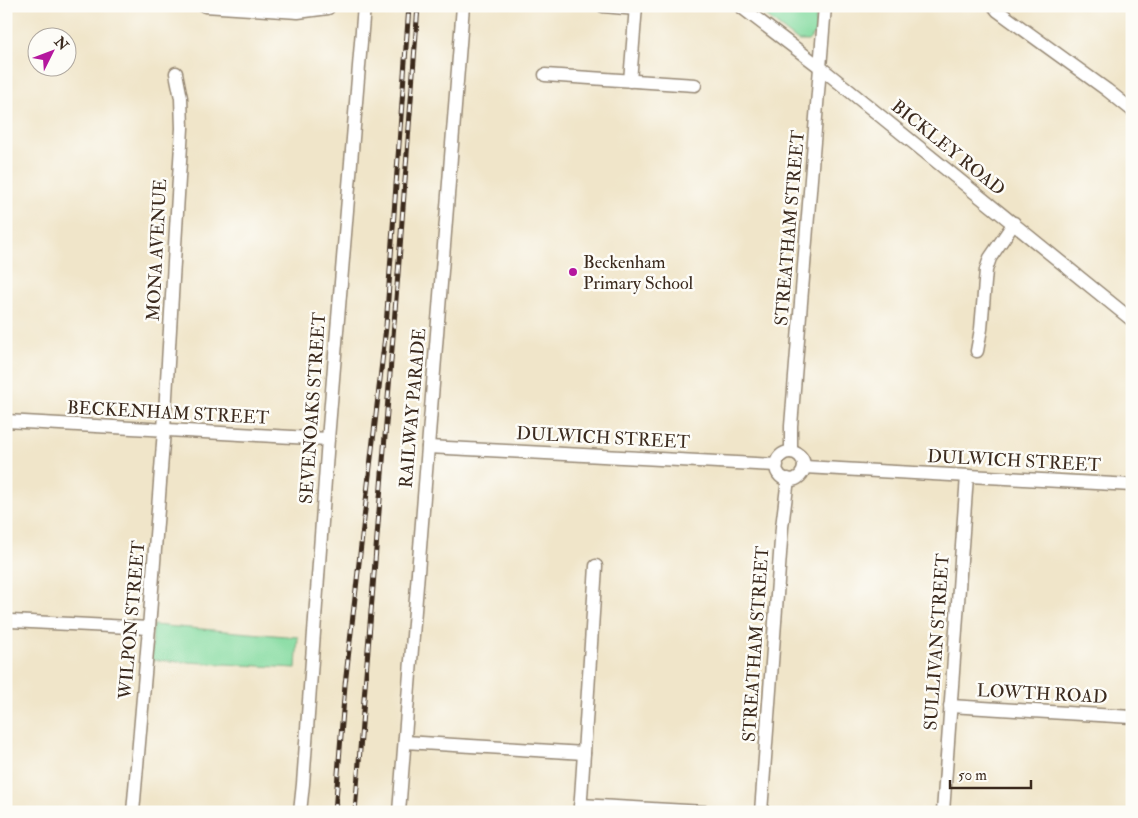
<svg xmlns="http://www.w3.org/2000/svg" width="1138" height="818" viewBox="0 0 1138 818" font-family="'IM FELL Double Pica',serif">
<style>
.green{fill:#82da9f;stroke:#5e825e}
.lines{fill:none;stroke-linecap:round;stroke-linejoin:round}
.minor-casing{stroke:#968874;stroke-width:15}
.minor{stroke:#fff;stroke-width:12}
.rail-casing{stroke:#3b2a1e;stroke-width:5}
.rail{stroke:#fdfcf7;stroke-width:3;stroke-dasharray:9;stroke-linecap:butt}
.poi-dot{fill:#b5179e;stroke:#fdfcf7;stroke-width:2}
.labels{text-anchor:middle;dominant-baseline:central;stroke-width:5;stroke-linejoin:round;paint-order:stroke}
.street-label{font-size:18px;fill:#3b2a1e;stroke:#fdfcf7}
.poi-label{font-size:18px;fill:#3b2a1e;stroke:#fdfcf7;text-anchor:start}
</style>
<rect width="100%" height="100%" fill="#fdfcf7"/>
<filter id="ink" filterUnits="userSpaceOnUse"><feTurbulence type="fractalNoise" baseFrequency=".02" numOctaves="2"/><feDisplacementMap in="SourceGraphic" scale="10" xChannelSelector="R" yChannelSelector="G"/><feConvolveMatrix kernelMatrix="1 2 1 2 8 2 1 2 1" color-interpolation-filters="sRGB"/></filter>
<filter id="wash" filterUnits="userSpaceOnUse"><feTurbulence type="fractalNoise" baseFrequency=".0096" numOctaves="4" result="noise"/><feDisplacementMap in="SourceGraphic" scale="20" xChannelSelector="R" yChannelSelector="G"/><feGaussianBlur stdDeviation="1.12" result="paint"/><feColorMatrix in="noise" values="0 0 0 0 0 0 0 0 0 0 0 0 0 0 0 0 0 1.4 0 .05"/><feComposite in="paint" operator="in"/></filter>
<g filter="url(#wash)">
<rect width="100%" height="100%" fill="#f0e5c9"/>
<!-- green -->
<g class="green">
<polygon points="753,6 817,6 815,34 808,41 798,41"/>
<polygon points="153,625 298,637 296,668 151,660"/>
</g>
</g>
<g filter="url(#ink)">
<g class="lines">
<!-- minor casing -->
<g class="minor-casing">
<g id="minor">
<polyline points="205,6 298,12 328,8"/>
<polyline points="603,6 636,9"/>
<polyline points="740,6 820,67 1132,320"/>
<polyline points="994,6 998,11 1107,90 1132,110"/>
<polyline points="545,75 695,85"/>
<polyline points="630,81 636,6"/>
<polyline points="977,351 981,329 986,270 990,258 1014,223"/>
<polyline points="6,421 328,439"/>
<polyline points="428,447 777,465"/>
<polyline points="791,452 791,426 825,6"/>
<circle cx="790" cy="466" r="14"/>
<polyline points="804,467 1132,485"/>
<polyline points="11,621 149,628"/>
<polyline points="950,706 1132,717"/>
<polyline points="405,742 584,753 596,566"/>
<polyline points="580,805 705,812"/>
<polyline points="133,812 149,628 164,430 182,128 181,98 176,73"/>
<polyline points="300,812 303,784 328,439 364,6"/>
<polyline points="399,812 463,6"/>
<polyline points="580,812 584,753"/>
<polyline points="761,812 782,527 788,479"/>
<polyline points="943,812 967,476"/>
</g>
</g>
<!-- minor -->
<use href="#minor" class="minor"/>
<!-- rail casing -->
<g class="rail-casing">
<g id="rail">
<polyline points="335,812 345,685 386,327 396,185 409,6"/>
<polyline points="355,812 399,261 418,6"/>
</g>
</g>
<!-- rail -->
<use href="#rail" class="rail"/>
</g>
</g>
<!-- markers -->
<circle class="poi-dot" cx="573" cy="272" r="5"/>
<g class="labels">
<!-- street labels -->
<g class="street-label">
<text transform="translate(948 148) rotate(39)">BICKLEY ROAD</text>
<text transform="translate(790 228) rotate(-85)">STREATHAM STREET</text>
<text transform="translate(157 250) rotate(-87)">MONA AVENUE</text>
<text transform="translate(313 408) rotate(-86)">SEVENOAKS STREET</text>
<text transform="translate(413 408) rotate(-85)">RAILWAY PARADE</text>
<text transform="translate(168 413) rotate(3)">BECKENHAM STREET</text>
<text transform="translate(603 438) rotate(3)">DULWICH STREET</text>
<text transform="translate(1014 461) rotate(3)">DULWICH STREET</text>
<text transform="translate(132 620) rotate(-85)">WILPON STREET</text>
<text transform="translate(937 642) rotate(-86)">SULLIVAN STREET</text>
<text transform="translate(756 644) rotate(-86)">STREATHAM STREET</text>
<text transform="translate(1042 694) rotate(3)">LOWTH ROAD</text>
</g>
<!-- poi labels -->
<g class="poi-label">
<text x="583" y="262">Beckenham<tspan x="583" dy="21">Primary School</tspan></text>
</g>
</g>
<!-- margin -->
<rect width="1138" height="818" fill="none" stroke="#fdfcf7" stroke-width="25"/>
<!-- north arrow -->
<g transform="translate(52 52) rotate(48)"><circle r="24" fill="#fdfcf7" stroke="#afa8a0"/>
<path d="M0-4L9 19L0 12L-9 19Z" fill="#b5179e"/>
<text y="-8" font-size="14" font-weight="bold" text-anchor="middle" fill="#3b2a1e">N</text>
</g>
<!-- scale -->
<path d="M950 780v8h81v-8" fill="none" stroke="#3b2a1e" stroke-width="2.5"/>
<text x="958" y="780" font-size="15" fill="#3b2a1e" stroke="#fdfcf7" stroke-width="4" paint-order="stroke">50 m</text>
</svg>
